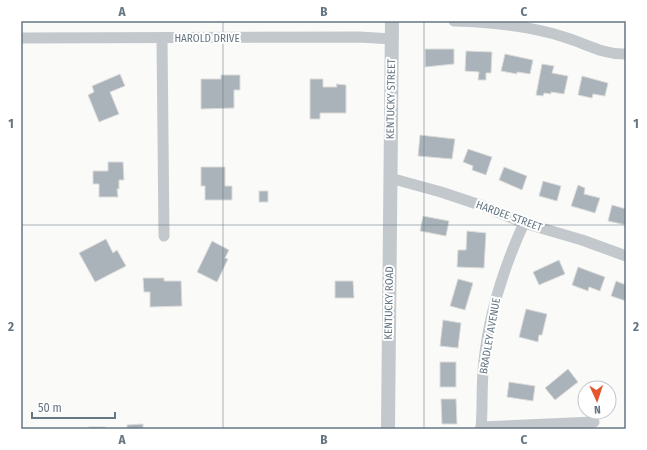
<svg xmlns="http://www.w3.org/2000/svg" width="647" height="450" viewBox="0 0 647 450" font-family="'Fira Sans Condensed',sans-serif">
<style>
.building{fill:#aab3b9;stroke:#dcdcda}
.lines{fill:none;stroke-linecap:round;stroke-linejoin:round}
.minor{stroke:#c3c8cc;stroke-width:11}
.tertiary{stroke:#c3c8cc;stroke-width:14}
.grid{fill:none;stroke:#657683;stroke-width:1;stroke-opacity:0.55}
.labels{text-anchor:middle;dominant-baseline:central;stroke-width:4;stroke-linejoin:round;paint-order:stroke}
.street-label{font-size:11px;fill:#657683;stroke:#fff}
.neatline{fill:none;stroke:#657683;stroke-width:1.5}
.grid-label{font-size:13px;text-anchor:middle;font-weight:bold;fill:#657683}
</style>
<rect width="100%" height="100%" fill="#fafaf8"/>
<!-- building -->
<g class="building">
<polygon points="425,49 454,49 454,64 425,67"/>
<polygon points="466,51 492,52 491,73 486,73 486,80 478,80 479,72 465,71"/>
<polygon points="505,54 533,60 530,74 517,72 517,74 501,71"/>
<polygon points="542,64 554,66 552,73 568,76 564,94 551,92 551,94 544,93 543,96 536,95"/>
<polygon points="120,74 125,86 110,92 119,114 99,122 88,95 94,92 92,86"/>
<polygon points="221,75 240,75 240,90 234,90 234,108 201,109 201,79 221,79"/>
<polygon points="582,76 608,83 605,96 593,94 592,98 578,95"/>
<polygon points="310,79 323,79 323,87 337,87 336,84 346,85 346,113 320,113 320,119 310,119"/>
<polygon points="420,135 455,139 452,159 418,156"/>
<polygon points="468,149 492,157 486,175 472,170 473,166 463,162"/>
<polygon points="108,162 123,162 124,180 119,180 119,189 117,189 118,197 99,197 99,184 93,184 93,171 108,171"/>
<polygon points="201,167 225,167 225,186 232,186 232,200 205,200 205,186 201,186"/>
<polygon points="504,167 527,176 522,190 499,180"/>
<polygon points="543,181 561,186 557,201 539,196"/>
<polygon points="578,185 585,188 584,194 600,198 595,213 571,206"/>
<rect x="259" y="191" width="9" height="11"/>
<polygon points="612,205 626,209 626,225 608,221"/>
<polygon points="423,216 449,221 446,236 420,231"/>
<polygon points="467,231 486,233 484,268 457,267 458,250 466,250"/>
<polygon points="106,239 113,253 117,250 126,266 95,282 79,253"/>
<polygon points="212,241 229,250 225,258 228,259 217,282 197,272"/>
<polygon points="559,260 565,274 539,285 533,272"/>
<polygon points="578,267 605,277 600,291 589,287 588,291 572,285"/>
<polygon points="143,278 164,278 164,281 181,281 182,306 150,307 150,292 144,292"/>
<polygon points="458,279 473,283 465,310 450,306"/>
<polygon points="335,281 353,281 354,298 335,298"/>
<polygon points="616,281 626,285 626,301 611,296"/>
<polygon points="526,309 547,314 542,335 539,335 538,342 519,337"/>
<polygon points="443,320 461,323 458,348 440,346"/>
<rect x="440" y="362" width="16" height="25"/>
<polygon points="568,369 578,382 555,400 545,388"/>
<polygon points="509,382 535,386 533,401 507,397"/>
<polygon points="441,399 456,399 457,424 442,424"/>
<polygon points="143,424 143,429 127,429 127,425"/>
<rect x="89" y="427" width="16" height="2"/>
</g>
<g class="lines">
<!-- minor -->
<g class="minor">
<path d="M454,21C489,22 530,26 564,37C585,43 603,55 626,54"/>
<polyline points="21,38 359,37 392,39"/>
<polyline points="162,38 164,236"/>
<polyline points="390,178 441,192 483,206 524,223 582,240 626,256"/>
<polyline points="481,427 594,422"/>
<path d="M481,429C483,407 481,384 484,361C489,313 504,267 524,223"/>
</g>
<!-- tertiary -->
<polyline class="tertiary" points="388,429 392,21"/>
</g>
<!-- grid -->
<path class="grid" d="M223,21V429M424,21V429M21,225H626"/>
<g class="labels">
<!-- street labels -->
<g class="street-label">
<text x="207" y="38">HAROLD DRIVE</text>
<text transform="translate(391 99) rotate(-89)">KENTUCKY STREET</text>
<text transform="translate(509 216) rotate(20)">HARDEE STREET</text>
<text transform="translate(389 303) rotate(-89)">KENTUCKY ROAD</text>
<text transform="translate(490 336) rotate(-80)">BRADLEY AVENUE</text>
</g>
</g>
<!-- border -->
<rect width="647" height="450" fill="none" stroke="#ffffff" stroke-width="44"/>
<!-- north arrow -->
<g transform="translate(597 400) rotate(177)"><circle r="19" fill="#ffffff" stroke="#c1c8cd"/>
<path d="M0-3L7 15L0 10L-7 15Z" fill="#e4572e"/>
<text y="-6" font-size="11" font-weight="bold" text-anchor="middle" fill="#657683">N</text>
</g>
<!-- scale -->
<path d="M32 412v6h83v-6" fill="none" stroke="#657683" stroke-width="2"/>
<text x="38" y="412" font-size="12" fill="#657683" stroke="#ffffff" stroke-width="3" paint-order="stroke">50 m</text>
<rect x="22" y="22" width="603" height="406" class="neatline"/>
<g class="grid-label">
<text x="122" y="16">A</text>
<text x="324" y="16">B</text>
<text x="524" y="16">C</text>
<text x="11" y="128">1</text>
<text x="636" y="128">1</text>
<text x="11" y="331">2</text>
<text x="636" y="331">2</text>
<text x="122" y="444">A</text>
<text x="324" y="444">B</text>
<text x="524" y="444">C</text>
</g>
</svg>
